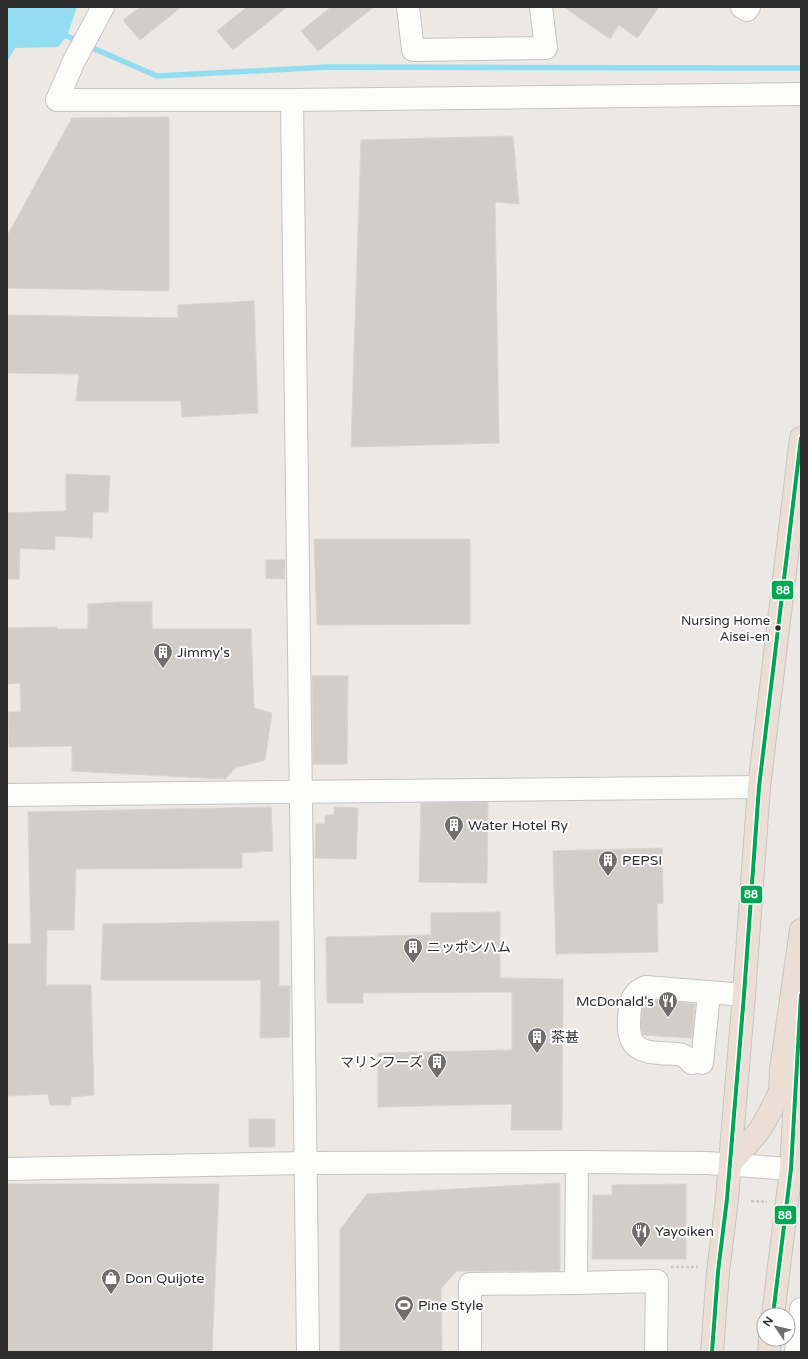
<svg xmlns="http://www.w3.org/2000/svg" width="808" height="1359" viewBox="0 0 808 1359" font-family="'Varela Round','Noto Sans JP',sans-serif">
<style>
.water{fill:#94dcf0}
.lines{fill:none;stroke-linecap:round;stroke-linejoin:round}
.stream{stroke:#94dcf0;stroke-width:5.5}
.building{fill:#d1ceca;stroke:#d7d4d0}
.minor-casing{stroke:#c5c4c4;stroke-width:24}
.highway-casing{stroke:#c6c5c3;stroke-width:24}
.path{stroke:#c8c8c8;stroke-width:2.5;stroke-dasharray:3 2;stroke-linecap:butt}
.minor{stroke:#fcfcfb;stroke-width:22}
.highway{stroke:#eaded5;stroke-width:22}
.bus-1-casing{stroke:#fff;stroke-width:7}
.bus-1{stroke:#00a651;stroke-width:4}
.bus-dot{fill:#2d2d2d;stroke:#fff;stroke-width:1.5}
.labels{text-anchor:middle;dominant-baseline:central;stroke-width:4;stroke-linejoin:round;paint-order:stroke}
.bus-label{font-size:13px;fill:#2d2d2d;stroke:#fff;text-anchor:end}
.poi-label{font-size:14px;fill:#2d2d2d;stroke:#fff;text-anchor:start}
.line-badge{stroke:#fff;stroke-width:1.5}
.badge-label{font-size:11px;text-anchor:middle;font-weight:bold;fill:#fff}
</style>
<rect width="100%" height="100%" fill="#ece8e4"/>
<!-- water -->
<polygon class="water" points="7,7 77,7 67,36 58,47 15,48 7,62"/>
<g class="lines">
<!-- stream -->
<g class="stream">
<polyline points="67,36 80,42"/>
<polyline points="88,46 157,76 328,67 801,68"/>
</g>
</g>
<!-- building -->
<g class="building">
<polygon points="140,7 181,7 140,40 123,20"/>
<polygon points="247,7 287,7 233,50 217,31"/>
<polygon points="331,7 374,7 318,51 301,31"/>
<polygon points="564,7 659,7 637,38 619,25 610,39"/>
<polygon points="169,117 169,291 7,288 7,236 72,118"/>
<polygon points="513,136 519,204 495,202 499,443 351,447 361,140"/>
<polygon points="254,301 258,413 182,417 181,401 76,401 79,374 7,373 7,315 178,318 178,305"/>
<polygon points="66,474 110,476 108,512 93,512 92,538 55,536 55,550 20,548 19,579 7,579 7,513 66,511"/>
<polygon points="314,539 470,539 470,624 317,625"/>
<polygon points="266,560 285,560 284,579 266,578"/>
<polygon points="119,602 152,602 152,629 251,629 254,708 272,713 265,760 235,768 225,779 72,771 72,746 9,747 8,712 21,712 20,683 7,684 7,628 57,627 57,629 88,629 88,604"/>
<polygon points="312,676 348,676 347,764 313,764"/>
<polygon points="488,802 487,883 419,882 421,803"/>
<polygon points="271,807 273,851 242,853 242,868 76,869 74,930 47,930 46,985 91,985 94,1095 71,1097 71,1105 50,1105 48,1094 7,1096 7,944 31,944 28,812"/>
<polygon points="334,807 358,808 356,859 315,858 316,824 325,824 325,815 334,815"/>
<polygon points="662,848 663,903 657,904 658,952 556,954 553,851"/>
<polygon points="500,912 500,978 563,979 562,1130 511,1130 512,1104 378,1107 378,1053 512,1050 512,992 363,993 363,1003 327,1003 326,937 431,935 431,913"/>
<polygon points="279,921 279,986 290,986 289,1037 260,1038 261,980 101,980 103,924"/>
<polygon points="648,1000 695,1004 692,1038 643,1035 641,1026 642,1010 644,1004"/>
<rect x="249" y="1119" width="26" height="28"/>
<polygon points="560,1183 560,1271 457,1271 441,1288 442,1352 340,1352 340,1230 367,1194"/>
<polygon points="7,1184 219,1184 212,1352 7,1352"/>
<polygon points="686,1184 686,1259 592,1259 593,1195 612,1195 612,1185"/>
</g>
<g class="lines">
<!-- minor casing -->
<g class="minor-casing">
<g id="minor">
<polyline points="103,7 74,61 57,100 292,100 801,94"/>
<polyline points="408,7 413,50 546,48 541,7"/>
<polyline points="742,7 747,10 749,7"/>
<polyline points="292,100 308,1352"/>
<polyline points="7,795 759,787"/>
<path d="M692,1063C689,1060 686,1056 682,1055C676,1053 667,1054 660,1053C628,1052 627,1036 630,1008C631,998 636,991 646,987L744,995"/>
<polyline points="702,1063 709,993"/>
<polyline points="577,1162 576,1283 657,1281 656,1352"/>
<polyline points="7,1169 306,1163 577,1162 707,1163 791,1169"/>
<polyline points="470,1352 470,1284 576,1283"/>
<polyline points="796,1352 801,1309"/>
</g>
</g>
<!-- highway casing -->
<g class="highway-casing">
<g id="highway">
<polyline points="730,1164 759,1131 769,1114 780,1092 781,1070 801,930"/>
<polyline points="773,1315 791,1169 801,995"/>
<polyline points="712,1352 718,1272 727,1199 744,995 759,787 801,438"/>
<polyline points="769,1352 770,1339"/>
</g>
</g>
<!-- path -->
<g class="path">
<polyline points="751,1201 767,1202"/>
<polyline points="671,1267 698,1267"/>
</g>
<!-- minor -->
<use href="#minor" class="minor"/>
<!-- highway -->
<use href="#highway" class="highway"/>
<!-- bus-1 casing -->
<g class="bus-1-casing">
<g id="bus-1">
<polyline points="773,1315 791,1169 801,995"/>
<polyline points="712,1352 718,1272 727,1199 744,995 759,787 801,438"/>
</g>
</g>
<!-- bus-1 -->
<use href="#bus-1" class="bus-1"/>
</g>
<!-- icons -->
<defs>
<g id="building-pin" transform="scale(1)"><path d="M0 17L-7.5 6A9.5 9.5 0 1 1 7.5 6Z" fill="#706e6d" stroke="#fff"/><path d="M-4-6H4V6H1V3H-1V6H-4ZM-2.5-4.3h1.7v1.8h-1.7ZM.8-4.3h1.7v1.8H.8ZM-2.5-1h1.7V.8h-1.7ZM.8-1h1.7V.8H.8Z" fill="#fff"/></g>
<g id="restaurant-pin" transform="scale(1)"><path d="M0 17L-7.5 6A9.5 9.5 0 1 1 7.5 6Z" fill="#706e6d" stroke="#fff"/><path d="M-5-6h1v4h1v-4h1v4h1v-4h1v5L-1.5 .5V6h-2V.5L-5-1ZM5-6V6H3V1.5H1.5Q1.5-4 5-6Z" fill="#fff"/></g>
<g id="shop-pin" transform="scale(1)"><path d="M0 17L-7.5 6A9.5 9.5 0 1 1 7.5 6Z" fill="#706e6d" stroke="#fff"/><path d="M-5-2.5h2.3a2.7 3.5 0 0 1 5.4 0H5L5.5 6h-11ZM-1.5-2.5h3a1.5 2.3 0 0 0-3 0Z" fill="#fff"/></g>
<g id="stadium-pin" transform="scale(1)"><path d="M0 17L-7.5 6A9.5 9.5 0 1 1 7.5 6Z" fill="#706e6d" stroke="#fff"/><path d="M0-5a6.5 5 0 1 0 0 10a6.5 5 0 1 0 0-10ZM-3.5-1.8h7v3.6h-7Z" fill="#fff"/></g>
</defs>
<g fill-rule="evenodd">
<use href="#building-pin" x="163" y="652"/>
<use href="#building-pin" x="454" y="825"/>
<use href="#building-pin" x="608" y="860"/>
<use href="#building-pin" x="413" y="947"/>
<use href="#restaurant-pin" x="668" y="1001"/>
<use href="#building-pin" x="537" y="1037"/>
<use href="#building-pin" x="437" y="1062"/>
<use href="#restaurant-pin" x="641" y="1231"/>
<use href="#shop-pin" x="111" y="1278"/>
<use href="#stadium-pin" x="404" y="1305"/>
</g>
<!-- markers -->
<circle class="bus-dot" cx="778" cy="628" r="3.5"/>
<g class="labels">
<!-- bus labels -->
<g class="bus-label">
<text x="770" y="621">Nursing Home<tspan x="770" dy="16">Aisei-en</tspan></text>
</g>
<!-- poi labels -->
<g class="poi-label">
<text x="177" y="652">Jimmy's</text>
<text x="468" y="825">Water Hotel Ry</text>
<text x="622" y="860">PEPSI</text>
<text x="427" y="947">ニッポンハム</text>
<text x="654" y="1001" text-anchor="end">McDonald's</text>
<text x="551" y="1037">茶甚</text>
<text x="423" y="1062" text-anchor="end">マリンフーズ</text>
<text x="655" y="1231">Yayoiken</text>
<text x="125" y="1278">Don Quijote</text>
<text x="418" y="1305">Pine Style</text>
</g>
</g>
<g class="line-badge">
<rect x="771" y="580" width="23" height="20" rx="4" fill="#00a651"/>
<rect x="740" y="885" width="23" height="19" rx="4" fill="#00a651"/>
<rect x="774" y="1205" width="23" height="20" rx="4" fill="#00a651"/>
</g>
<g class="badge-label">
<text x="783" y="594">88</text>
<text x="751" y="898">88</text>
<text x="785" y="1219">88</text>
</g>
<!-- border -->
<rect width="808" height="1359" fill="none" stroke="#2d2d2d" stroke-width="16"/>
<!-- north arrow -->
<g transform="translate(776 1327) rotate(305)"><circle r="19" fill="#ffffff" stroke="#ababab"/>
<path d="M0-3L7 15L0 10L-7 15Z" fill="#706e6d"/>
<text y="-6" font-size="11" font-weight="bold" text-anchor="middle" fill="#2d2d2d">N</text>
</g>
</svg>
